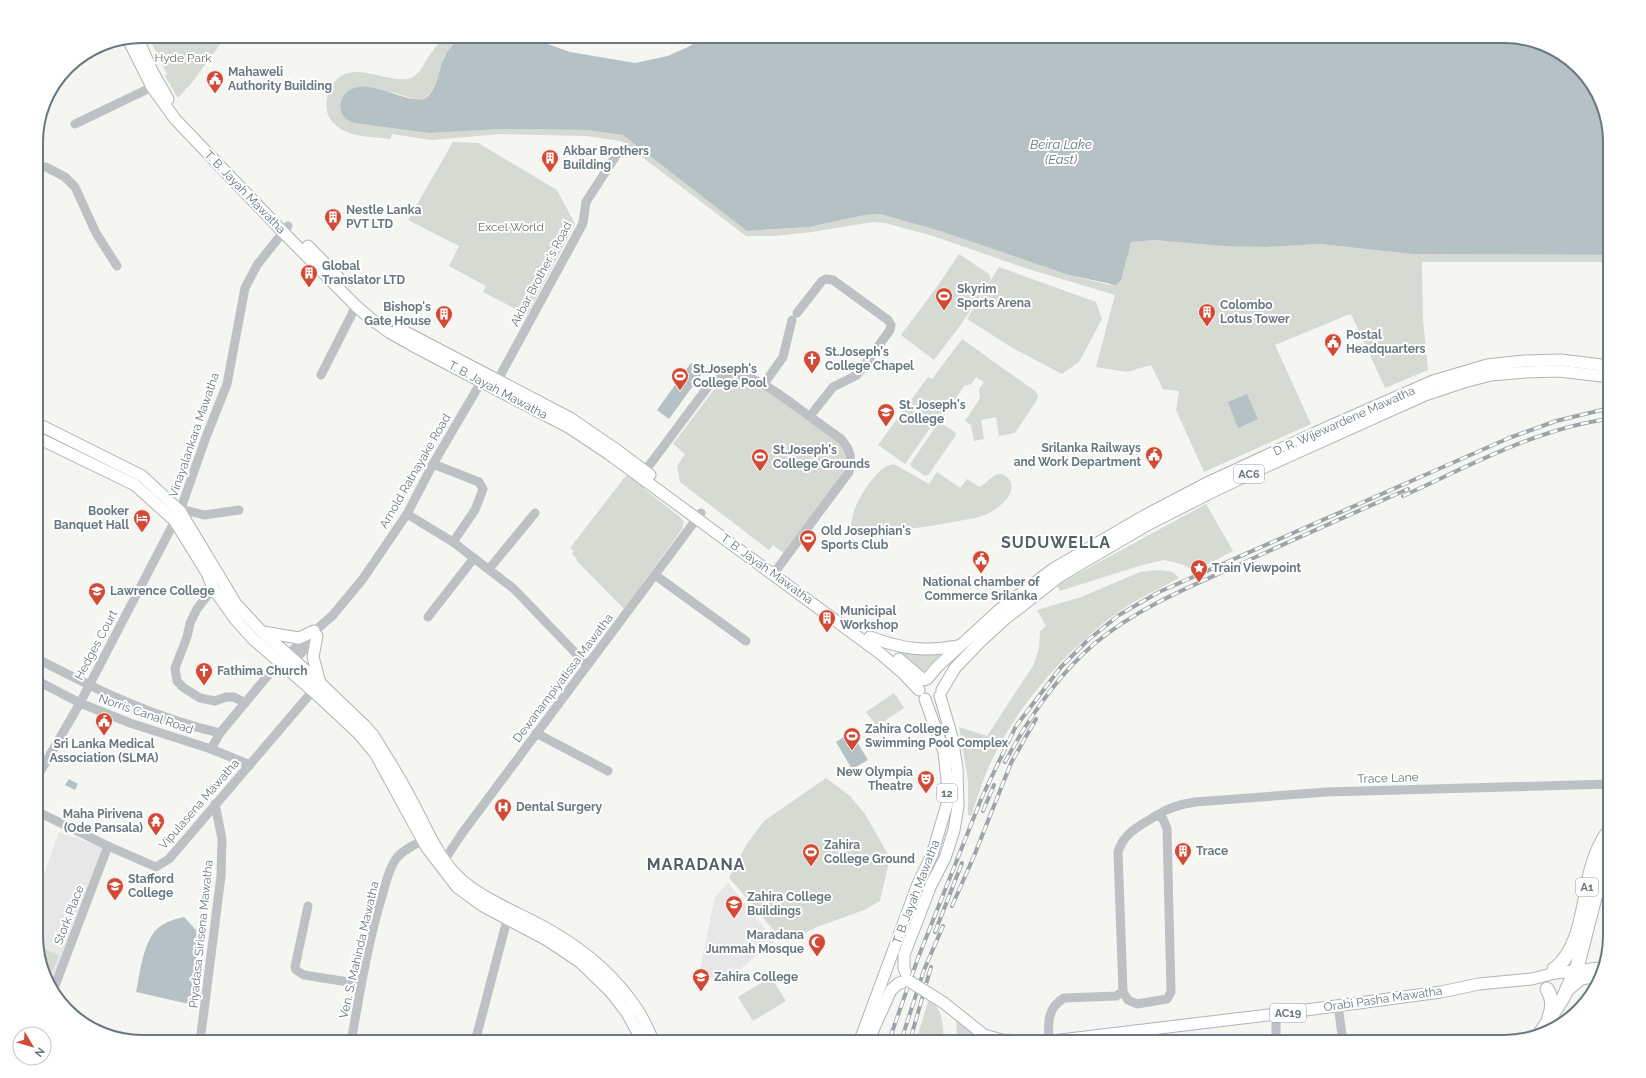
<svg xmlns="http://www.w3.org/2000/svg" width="1646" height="1078" viewBox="0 0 1646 1078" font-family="Raleway,sans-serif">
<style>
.built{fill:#e6e7e6}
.green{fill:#d5dad2}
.water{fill:#b5c1c4}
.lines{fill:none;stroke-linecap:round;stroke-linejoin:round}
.major-casing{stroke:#aeb4b6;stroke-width:13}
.highway-casing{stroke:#b0b5b7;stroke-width:15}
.minor{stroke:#bdc1c4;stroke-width:9}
.major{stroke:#fff;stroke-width:11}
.highway{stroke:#fff;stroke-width:13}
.rail-casing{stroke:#9da4a8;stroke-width:4}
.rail{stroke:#fff;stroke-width:2.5;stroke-dasharray:8;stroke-linecap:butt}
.major-bridge-casing{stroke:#aeb4b6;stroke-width:13;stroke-linecap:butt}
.major-bridge{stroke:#fff;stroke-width:11}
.labels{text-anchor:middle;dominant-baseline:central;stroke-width:4;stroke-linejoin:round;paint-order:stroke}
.shield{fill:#fff;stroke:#95a0a6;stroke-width:1}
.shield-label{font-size:11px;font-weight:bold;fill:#677880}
.park-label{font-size:12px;fill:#6b7865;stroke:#fff}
.poi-label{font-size:12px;font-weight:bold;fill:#677880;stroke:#fff;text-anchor:start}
.street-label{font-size:12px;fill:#677880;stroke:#fff}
.water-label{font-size:13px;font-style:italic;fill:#63797d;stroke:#fff}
.district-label{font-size:16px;font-weight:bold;letter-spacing:1px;fill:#546066;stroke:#fff}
.rim{fill:none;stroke:#677880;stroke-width:2}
</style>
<rect width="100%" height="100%" fill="#f5f5f2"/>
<!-- built -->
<g class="built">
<polygon points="59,832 105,848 50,989 36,943 36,880 41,882"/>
<polygon points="728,883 775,941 724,982 699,974 715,897"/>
</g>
<!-- green -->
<g class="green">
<polygon points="148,36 226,36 194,80 178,98 165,76 167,74"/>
<path d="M446,36H464L450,48L444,57L435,87L425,99L420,101L395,93L358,87L428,133L501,129L586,130L624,135L747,231H750L809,227L865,215L880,214L940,231L1069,275L1110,285L1131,242L1155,240L1266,247L1320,244L1412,254L1610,255V262H1422L1423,319L1428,370L1385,388L1352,316L1350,314L1275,345L1311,424L1204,472L1176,410L1179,391L1163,389L1151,365L1127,372L1096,367L1115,295L1025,268L933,236L885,223L873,222L812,232L774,236H746L621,141L586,136L501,134L431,140L392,134L390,139C370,136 344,138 331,120C320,106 330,77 348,73C367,68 395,84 411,78C421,74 425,60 432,52C436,46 441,41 446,36Z"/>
<polygon points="453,142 478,143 557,190 575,224 527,315 483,292 486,286 449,266 459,246 408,220"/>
<polygon points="959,254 989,274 991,279 962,323 934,360 901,335 936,288"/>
<polygon points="999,267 1096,302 1102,319 1079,362 1062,374 1011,347 967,319"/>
<polygon points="962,339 1035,391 1038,395 1037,400 1015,433 999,436 996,417 981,420 984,439 974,441 971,425 965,421 980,398 979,389 984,382 976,377 971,384 964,386 944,416 940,414 936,416 933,424 905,464 878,445 928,377 932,379"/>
<path d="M735,381L757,384L777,396L841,444C848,456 847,464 841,476L785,554L773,545L769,550L680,482L677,466L685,454L673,444L713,391L721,384Z"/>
<polygon points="939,422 955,432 956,435 929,474 925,476 912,467 910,464"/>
<path d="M894,464L929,484L937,472L960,488L967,479L979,487C987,484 991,475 1000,474C1003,474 1006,476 1008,478C1020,491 999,508 989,513C980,518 968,519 959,521C929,527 898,530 867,534H859L853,530C845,515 872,475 885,467C888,465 891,465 894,464Z"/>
<polygon points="628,473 646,486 644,489 680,517 684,522 682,529 624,609 576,560 577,559 572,554 574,551 570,548"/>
<polygon points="1206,504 1233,551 1195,571 1181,564 1164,560 1142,565 1060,591 1057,585"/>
<path d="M1158,570L1173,572L1179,578C1159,589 1137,599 1118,612C1070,647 1020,702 994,756C984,775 978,796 971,816L968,815V780L959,727L987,736L1033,666L1039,648L1040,631L1046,626L1037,610L1081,597L1140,572Z"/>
<polygon points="898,651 944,651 922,673 897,652"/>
<polygon points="894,693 904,708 877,726 866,712"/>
<path d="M826,778L850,796L865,814L890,858L881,896L880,901L864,910L817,927L786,942C764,923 749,898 729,878L746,845L764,821Z"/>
<polygon points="37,946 59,955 48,982"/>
<polygon points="771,977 786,1001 753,1021 738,997"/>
<path d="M929,999C942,1008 944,1025 943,1040L916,1041Z"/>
<polygon points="956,1019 996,1042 957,1042"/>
</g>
<!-- water -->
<g class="water">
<path d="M464,36H525L570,52L635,63L668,56L690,46L703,36H1504L1563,54L1596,89L1610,142V255L1412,254L1320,244L1266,247L1225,246L1155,240L1131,242L1121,280L1116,285L1069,275L940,231L880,214L865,215L809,227L747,231L623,135L586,130L501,129L430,133L355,123C333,117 337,91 358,87C375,83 415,106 426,98C439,88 438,69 445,56C449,48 456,41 464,36Z"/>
<polygon points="691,363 703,372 669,419 657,410"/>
<polygon points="1247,394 1258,419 1238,428 1228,402"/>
<polygon points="851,732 868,760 852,769 836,742"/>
<polygon points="69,779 78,784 75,790 65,785"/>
<path d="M184,917L196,930L197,948L196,978L189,1004L136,992C140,973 142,949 154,932C160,924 174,919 184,917Z"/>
</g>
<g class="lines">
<!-- major casing -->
<g class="major-casing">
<g id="major">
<polyline points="137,37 152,71 168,99"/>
<polyline points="128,39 152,87 175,119 283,232 356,306 371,319 389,332 419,349 570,428 609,454 881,654 903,673 919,690"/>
<polyline points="308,246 339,278"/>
<polyline points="398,328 570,418 614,448 650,475"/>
<path d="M36,423L142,476L180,511L236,604L262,632L320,683L365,726L373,735C387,757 401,780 413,803C427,829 440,863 464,882C490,903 522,914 551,931C586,951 617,978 639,1012C645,1022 649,1032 654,1042"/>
<polyline points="36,437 135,485 175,521 207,573 213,588 235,619 253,639 313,691 358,733 375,753 427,848 457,887 483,906 547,940 580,962 610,991 627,1013 643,1042"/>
<polyline points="263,632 299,638 314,631"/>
<polyline points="317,636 313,657 320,683"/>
<path d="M870,637C903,649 923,652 958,646"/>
<polyline points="899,659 924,680"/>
<polyline points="927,679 937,667 998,611 1053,569 1144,516 1205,484 1326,428 1433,381 1487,365 1524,361 1561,360 1610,366"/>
<polyline points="942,690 955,668 980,642 1005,619 1060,576 1149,524 1210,493 1267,466 1425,395 1464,382 1491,375 1526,372 1559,371 1610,377"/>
<polyline points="1567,991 1581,979 1598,976"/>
<polyline points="944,1003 984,1035 1002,1040 1045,1042"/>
<polyline points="858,1042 862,1035 918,884 932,855 947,804 947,780 944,752 925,699"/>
<polyline points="870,1042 870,1037 873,1030 891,990 899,983 909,981 904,968 904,955 931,885 945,858 954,830 958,806 957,768 952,737 940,696"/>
<polyline points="1044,1042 1276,1014 1441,992 1479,984 1532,979 1555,973 1600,968"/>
</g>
</g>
<!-- highway casing -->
<g class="highway-casing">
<g id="highway">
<path d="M1554,969C1582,949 1583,900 1591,870C1595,855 1601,841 1610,829"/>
<path d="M1547,989C1553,999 1553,1007 1549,1017"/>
<polyline points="1541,1032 1563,998 1578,964 1599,882 1610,849"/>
</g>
</g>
<!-- minor -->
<g class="minor">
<polyline points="75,124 152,87"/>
<polyline points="46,167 65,177 75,187 96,233 117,266"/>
<polyline points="797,313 822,281 826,279 833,280 888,320 891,325 890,330 866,363"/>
<polyline points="321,375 356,306"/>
<polyline points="764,384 783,357 792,320"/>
<polyline points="495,385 580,229 583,223 586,202 619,151"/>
<polyline points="810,416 833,387 857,375 861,370"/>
<polyline points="433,464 479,482 483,489 475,510 453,542"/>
<path d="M645,471L710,384C737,359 775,391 798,408C812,418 827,429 841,439C851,450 852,458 849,472L777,569"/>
<polyline points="181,509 204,515 239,510"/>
<polyline points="407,514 453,542 514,589 587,665"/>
<polyline points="489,569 535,513"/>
<polyline points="655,575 746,641"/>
<polyline points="213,588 197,609 190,623 187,637 175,668 177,681 184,688 200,698 215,701 226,697 234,697 245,703"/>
<polyline points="428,617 474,558"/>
<path d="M36,658C95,689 154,718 220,733"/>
<polyline points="290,665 318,635"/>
<polyline points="36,680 80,703 130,723 211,749 250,765"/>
<polyline points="536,733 608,771"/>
<polyline points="211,749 220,733 279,662 332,616 362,580 407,514 433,464 484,377"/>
<polyline points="36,779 80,703 180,511 206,437 227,384 245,288 257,265 288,226"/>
<polyline points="36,811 108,846 156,867 169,859 317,686"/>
<path d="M1157,815C1170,807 1181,804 1195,802L1327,792L1610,784"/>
<path d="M1157,815L1163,819L1167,829L1171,992L1167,999L1137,1004L1128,1000L1123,992L1118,852C1124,832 1141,825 1157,815Z"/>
<polyline points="445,859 463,832 701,513"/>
<polyline points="308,906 295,967 296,970 304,975 361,984"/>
<polyline points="53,991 108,846"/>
<polyline points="1338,1005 1343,1042"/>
<polyline points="1276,1014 1276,1042"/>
<polyline points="1148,1029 1151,1042"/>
<path d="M1049,1041C1048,1023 1047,1008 1064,998L1116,996L1123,992"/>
<polyline points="200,1042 221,876 222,839 215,804"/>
<path d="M351,1042C360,992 368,941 383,893C386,882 389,868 396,859C403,849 419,843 429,837"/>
<polyline points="475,1042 507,920"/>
</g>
<!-- major -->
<use href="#major" class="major"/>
<!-- highway -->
<use href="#highway" class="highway"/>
<!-- rail casing -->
<g class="rail-casing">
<g id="rail">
<path d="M1403,496C1467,467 1540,427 1610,419"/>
<path d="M1005,762C1028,719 1057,676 1094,644C1140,606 1192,586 1245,562C1299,537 1354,513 1408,489"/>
<polyline points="983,811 994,785"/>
<polyline points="952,906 974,856 1011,763 1036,719"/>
<polyline points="935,932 962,863"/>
<polyline points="911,1037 931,967"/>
<polyline points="890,1038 918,958 982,797 1016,726 1061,667 1088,640 1119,615 1159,592 1509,438 1556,421 1610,408"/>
<polyline points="902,1038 924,970 943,926"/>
</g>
</g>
<!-- rail -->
<use href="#rail" class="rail"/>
<!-- major-bridge casing -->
<g class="major-bridge-casing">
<polyline id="major-bridge" points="909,981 944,1003"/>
</g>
<!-- major-bridge -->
<use href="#major-bridge" class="major-bridge"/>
</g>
<!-- icons -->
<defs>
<g id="civic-pin" transform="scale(0.9)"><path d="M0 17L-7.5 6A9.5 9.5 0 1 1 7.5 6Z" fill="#d24a35" stroke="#fff"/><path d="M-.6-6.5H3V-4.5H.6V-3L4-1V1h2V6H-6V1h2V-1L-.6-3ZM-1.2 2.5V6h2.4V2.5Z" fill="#fff"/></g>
<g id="building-pin" transform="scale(0.9)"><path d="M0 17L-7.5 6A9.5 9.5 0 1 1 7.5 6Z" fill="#d24a35" stroke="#fff"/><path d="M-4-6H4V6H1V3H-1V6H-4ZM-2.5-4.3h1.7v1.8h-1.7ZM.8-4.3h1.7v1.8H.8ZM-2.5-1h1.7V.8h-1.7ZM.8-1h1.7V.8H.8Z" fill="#fff"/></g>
<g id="stadium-pin" transform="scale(0.9)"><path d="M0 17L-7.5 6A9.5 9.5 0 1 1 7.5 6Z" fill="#d24a35" stroke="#fff"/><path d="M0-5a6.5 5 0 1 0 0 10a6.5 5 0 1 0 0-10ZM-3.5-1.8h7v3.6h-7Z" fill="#fff"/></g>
<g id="church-pin" transform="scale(0.9)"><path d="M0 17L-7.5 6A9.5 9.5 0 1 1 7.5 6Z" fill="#d24a35" stroke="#fff"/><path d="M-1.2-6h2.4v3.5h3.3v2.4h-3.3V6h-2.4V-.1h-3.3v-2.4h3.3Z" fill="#fff"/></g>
<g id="university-pin" transform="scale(0.9)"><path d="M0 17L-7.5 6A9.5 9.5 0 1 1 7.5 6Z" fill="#d24a35" stroke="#fff"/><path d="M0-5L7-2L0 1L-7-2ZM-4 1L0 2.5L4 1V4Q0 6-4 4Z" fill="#fff"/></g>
<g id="hotel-pin" transform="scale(0.9)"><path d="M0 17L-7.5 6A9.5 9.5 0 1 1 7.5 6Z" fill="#d24a35" stroke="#fff"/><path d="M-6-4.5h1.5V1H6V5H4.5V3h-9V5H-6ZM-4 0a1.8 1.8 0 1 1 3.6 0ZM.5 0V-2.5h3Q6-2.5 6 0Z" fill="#fff"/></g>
<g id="sight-pin" transform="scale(0.9)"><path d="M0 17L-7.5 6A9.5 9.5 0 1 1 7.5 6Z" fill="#d24a35" stroke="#fff"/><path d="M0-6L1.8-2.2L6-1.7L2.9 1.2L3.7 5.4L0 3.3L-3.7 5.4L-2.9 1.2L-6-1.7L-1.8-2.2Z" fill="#fff"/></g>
<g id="school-pin" transform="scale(0.9)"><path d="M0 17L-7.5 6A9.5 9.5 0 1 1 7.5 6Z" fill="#d24a35" stroke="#fff"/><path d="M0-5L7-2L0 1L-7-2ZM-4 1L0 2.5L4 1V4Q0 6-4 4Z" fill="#fff"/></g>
<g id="theatre-pin" transform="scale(0.9)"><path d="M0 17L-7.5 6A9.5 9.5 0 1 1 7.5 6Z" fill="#d24a35" stroke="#fff"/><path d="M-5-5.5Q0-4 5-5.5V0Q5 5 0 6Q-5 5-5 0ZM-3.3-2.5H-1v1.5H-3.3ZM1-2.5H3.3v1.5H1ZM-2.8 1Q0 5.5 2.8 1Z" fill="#fff"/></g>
<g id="hospital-pin" transform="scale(0.9)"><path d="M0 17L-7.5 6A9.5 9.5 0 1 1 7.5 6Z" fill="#d24a35" stroke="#fff"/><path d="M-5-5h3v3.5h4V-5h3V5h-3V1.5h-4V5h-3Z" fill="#fff"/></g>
<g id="temple-pin" transform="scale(0.9)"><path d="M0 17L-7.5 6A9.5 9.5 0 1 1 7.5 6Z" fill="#d24a35" stroke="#fff"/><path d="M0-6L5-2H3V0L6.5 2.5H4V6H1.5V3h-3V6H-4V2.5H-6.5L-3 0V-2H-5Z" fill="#fff"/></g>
<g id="mosque-pin" transform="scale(0.9)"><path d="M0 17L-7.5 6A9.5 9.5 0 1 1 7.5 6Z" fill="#d24a35" stroke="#fff"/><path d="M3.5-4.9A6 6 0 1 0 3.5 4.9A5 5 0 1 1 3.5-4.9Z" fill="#fff"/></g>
</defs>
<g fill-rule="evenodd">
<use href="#civic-pin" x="215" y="79"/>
<use href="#building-pin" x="550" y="158"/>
<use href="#building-pin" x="333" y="217"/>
<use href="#building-pin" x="309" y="273"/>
<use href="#stadium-pin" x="944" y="296"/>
<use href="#building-pin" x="1207" y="312"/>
<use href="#building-pin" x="444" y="314"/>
<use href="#civic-pin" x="1333" y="342"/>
<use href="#church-pin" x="812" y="359"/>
<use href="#stadium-pin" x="680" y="376"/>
<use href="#university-pin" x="886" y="412"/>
<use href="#civic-pin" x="1154" y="455"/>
<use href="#stadium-pin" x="760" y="457"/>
<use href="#hotel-pin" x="142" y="518"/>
<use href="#stadium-pin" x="808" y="538"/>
<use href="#civic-pin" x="981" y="559"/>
<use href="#sight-pin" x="1199" y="568"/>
<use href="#school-pin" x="97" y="591"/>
<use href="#building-pin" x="827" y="618"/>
<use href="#church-pin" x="204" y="671"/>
<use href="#civic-pin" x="104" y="721"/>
<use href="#stadium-pin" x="852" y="736"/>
<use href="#theatre-pin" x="926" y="779"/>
<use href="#hospital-pin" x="503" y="807"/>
<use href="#temple-pin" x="156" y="821"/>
<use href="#building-pin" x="1183" y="851"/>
<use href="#stadium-pin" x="811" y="852"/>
<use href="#school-pin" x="115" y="886"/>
<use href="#school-pin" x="734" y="904"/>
<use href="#mosque-pin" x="817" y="942"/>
<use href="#school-pin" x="701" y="977"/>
</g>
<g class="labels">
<!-- shield labels -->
<g class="shield">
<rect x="1234" y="465" width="30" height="18" rx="3"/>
<rect x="937" y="784" width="20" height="18" rx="3"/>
<rect x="1576" y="878" width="22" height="18" rx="3"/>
<rect x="1270" y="1004" width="36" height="18" rx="3"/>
</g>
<g class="shield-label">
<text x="1249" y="474">AC6</text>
<text x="947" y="793">12</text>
<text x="1587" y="887">A1</text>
<text x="1288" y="1013">AC19</text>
</g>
<!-- park labels -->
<g class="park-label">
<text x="183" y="58">Hyde Park</text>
<text x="511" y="227">Excel World</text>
</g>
<!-- poi labels -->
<g class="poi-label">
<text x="228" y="72">Mahaweli<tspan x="228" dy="14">Authority Building</tspan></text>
<text x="563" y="151">Akbar Brothers<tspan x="563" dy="14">Building</tspan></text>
<text x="346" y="210">Nestle Lanka<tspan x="346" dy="14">PVT LTD</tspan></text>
<text x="322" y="266">Global<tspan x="322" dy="14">Translator LTD</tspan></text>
<text x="957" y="289">Skyrim<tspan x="957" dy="14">Sports Arena</tspan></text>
<text x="1220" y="305">Colombo<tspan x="1220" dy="14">Lotus Tower</tspan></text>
<text x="431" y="307" text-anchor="end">Bishop's<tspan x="431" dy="14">Gate House</tspan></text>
<text x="1346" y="335">Postal<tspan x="1346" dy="14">Headquarters</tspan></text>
<text x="825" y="352">St.Joseph's<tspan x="825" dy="14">College Chapel</tspan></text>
<text x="693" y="369">St.Joseph's<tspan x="693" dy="14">College Pool</tspan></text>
<text x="899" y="405">St. Joseph's<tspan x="899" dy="14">College</tspan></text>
<text x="1141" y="448" text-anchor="end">Srilanka Railways<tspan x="1141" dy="14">and Work Department</tspan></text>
<text x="773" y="450">St.Joseph's<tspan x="773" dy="14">College Grounds</tspan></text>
<text x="129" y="511" text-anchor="end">Booker<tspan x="129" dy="14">Banquet Hall</tspan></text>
<text x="821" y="531">Old Josephian's<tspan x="821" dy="14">Sports Club</tspan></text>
<text x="1212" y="568">Train Viewpoint</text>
<text x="981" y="582" text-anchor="middle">National chamber of<tspan x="981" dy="14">Commerce Srilanka</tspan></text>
<text x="110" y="591">Lawrence College</text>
<text x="840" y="611">Municipal<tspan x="840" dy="14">Workshop</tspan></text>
<text x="217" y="671">Fathima Church</text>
<text x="865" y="729">Zahira College<tspan x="865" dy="14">Swimming Pool Complex</tspan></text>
<text x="104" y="744" text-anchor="middle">Sri Lanka Medical<tspan x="104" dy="14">Association (SLMA)</tspan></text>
<text x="913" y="772" text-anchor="end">New Olympia<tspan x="913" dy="14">Theatre</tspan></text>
<text x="516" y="807">Dental Surgery</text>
<text x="143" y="814" text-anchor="end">Maha Pirivena<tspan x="143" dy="14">(Ode Pansala)</tspan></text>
<text x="824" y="845">Zahira<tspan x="824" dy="14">College Ground</tspan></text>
<text x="1196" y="851">Trace</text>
<text x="128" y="879">Stafford<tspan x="128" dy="14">College</tspan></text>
<text x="747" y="897">Zahira College<tspan x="747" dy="14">Buildings</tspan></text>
<text x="804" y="935" text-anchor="end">Maradana<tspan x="804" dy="14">Jummah Mosque</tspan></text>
<text x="714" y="977">Zahira College</text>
</g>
<!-- street labels -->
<g class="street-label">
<text transform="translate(245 192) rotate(46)">T. B. Jayah Mawatha</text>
<text transform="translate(541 274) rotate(-62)">Akbar Brother's Road</text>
<text transform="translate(498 390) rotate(28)">T. B. Jayah Mawatha</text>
<text transform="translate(1344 421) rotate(-24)">D. R. Wijewardene Mawatha</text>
<text transform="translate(194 435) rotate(-71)">Vinayalankara Mawatha</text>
<text transform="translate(415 471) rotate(-60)">Arnold Ratnayake Road</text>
<text transform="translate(767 569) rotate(36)">T. B. Jayah Mawatha</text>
<text transform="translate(96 645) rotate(-62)">Hedges Court</text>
<text transform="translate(563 678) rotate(-53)">Dewanampiyatissa Mawatha</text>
<text transform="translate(146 714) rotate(19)">Norris Canal Road</text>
<text transform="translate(1388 778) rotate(-2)">Trace Lane</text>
<text transform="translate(199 804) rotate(-49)">Vipulasena Mawatha</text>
<text transform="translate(916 892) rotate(-69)">T. B. Jayah Mawatha</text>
<text transform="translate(69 915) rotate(-69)">Stork Place</text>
<text transform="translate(201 934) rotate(-84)">Piyadasa Sirisena Mawatha</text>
<text transform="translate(359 950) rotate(-77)">Ven. S. Mahinda Mawatha</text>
<text transform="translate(1383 999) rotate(-8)">Orabi Pasha Mawatha</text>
</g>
<!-- water labels -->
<g class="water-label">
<text x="1061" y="144">Beira Lake<tspan x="1061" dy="15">(East)</tspan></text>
</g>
<!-- district labels -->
<g class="district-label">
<text x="1056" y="542">SUDUWELLA</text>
<text x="696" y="864">MARADANA</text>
</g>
</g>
<!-- crop -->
<path d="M0 0H1646V1078H0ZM142 43H1504A99 99 0 0 1 1603 142V936A99 99 0 0 1 1504 1035H142A99 99 0 0 1 43 936V142A99 99 0 0 1 142 43Z" fill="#fff" fill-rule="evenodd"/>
<path class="rim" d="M142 43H1504A99 99 0 0 1 1603 142V936A99 99 0 0 1 1504 1035H142A99 99 0 0 1 43 936V142A99 99 0 0 1 142 43Z"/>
<!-- north arrow -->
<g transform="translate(32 1046) rotate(128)"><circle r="19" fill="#ffffff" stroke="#c2c9cc"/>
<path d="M0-3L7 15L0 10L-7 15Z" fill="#d24a35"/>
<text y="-6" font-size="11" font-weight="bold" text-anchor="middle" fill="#677880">N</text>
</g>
</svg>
